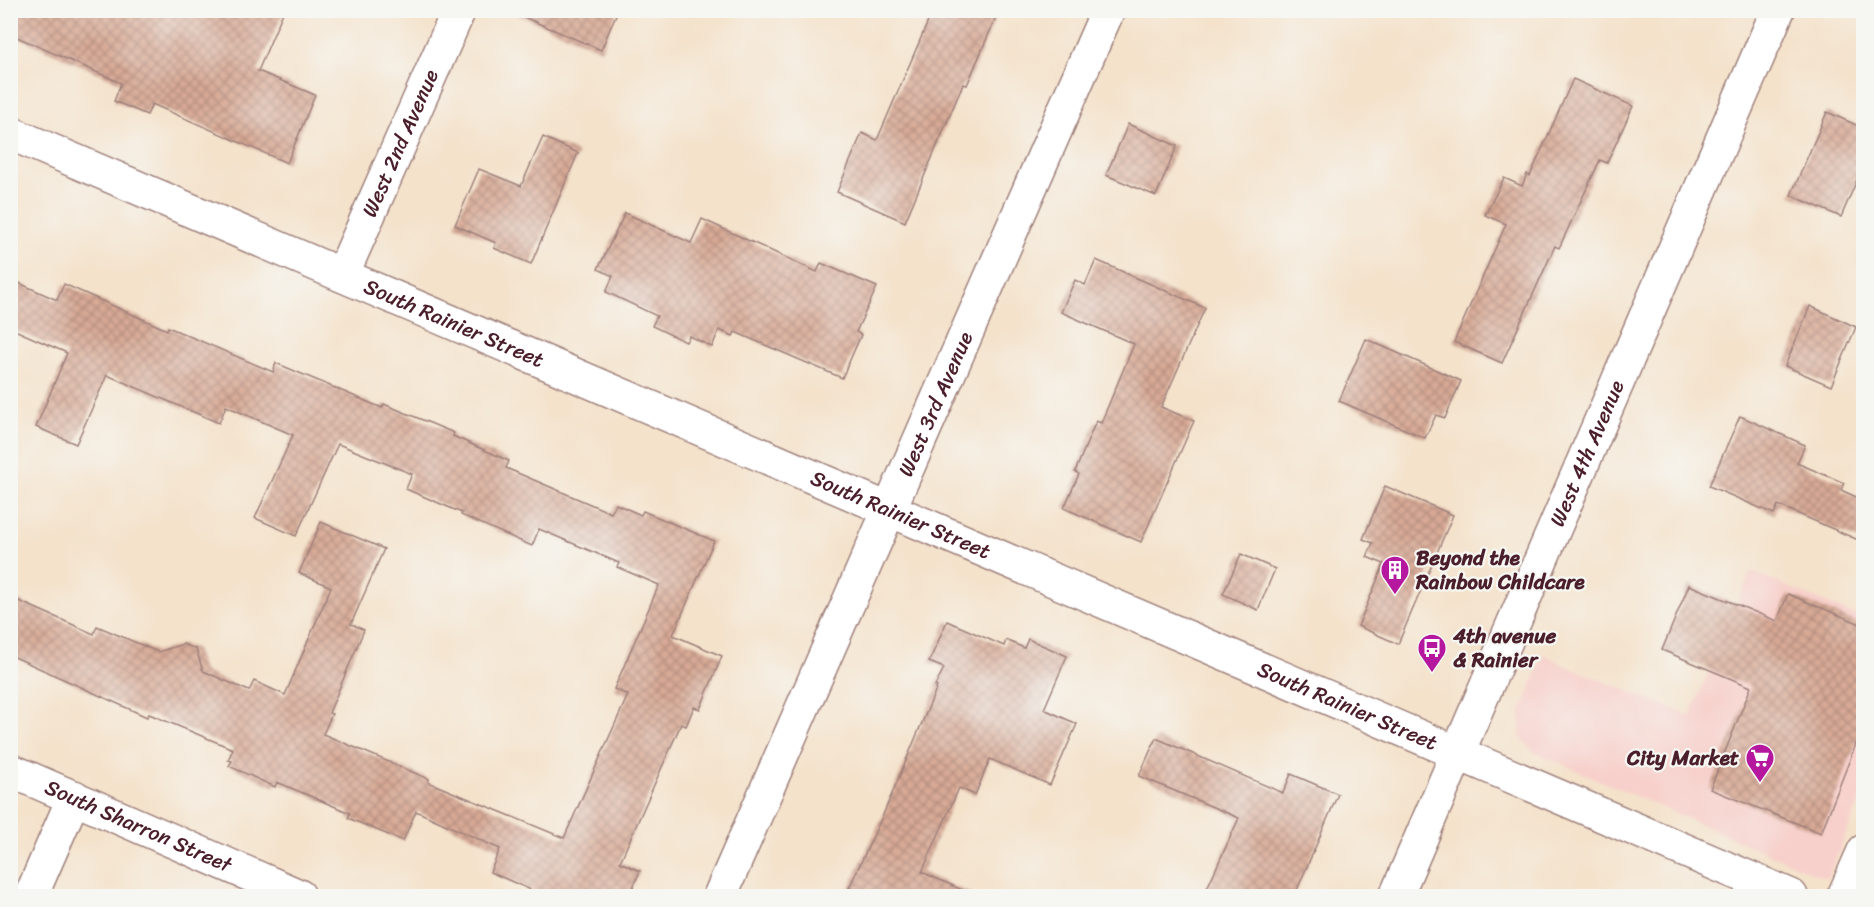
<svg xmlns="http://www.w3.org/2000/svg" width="1874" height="907" viewBox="0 0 1874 907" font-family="Sriracha,sans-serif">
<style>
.built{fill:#f7d0cb}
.building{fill:url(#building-cross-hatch)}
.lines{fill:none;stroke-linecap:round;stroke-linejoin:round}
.minor-casing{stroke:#9f807b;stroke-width:36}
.tertiary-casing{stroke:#9f807b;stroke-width:36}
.minor{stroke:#fff;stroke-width:33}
.tertiary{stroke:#fff;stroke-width:33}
.labels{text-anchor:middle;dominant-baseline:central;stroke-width:4.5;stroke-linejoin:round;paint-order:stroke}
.street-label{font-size:21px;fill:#4a1f2b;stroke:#f6f6f2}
.poi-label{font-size:21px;font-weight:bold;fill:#4a1f2b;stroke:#f6f6f2;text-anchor:start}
</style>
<defs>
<pattern id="building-cross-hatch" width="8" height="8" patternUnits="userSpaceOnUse" patternTransform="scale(1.5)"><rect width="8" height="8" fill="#d8aa96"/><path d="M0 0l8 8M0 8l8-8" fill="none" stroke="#b18a7b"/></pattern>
</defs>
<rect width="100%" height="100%" fill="#f6f6f2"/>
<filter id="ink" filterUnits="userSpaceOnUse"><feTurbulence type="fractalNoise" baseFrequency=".0167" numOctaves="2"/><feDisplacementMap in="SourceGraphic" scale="12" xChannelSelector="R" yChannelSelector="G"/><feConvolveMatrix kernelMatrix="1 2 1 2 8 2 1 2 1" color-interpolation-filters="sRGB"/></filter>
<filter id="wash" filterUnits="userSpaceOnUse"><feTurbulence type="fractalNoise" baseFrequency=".008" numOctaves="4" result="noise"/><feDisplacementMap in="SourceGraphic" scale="24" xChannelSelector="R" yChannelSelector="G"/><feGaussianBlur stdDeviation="1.35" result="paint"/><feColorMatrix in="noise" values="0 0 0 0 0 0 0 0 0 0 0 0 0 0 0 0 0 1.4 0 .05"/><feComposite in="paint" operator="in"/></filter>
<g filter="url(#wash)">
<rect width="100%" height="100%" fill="#f4e2cb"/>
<!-- built -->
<polygon class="built" points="1751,571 1863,619 1863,794 1827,879 1534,752 1520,736 1521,712 1544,654 1566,666 1690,716"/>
<g id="blocks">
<!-- building -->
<g class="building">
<polygon points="10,10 284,10 258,71 315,95 287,163 152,104 147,115 114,101 121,83 10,34"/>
<polygon points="507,10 618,10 601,50"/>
<polygon points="933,10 999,10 967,85 963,84 905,222 837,192 862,133 877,140"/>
<polygon points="1573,79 1633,106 1607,163 1600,160 1559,248 1555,246 1502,363 1454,342 1506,224 1485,215 1504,178 1522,186 1527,174 1530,176"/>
<polygon points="1827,112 1863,128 1863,166 1841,217 1791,195"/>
<polygon points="1128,124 1177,146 1156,196 1106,175"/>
<polygon points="543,137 578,153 531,264 494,248 496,243 455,225 479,169 521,186"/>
<polygon points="625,213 691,243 702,219 817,272 821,263 877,287 856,332 861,335 842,378 735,332 733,336 719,330 712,347 689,336 686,342 652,326 657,316 606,292 613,276 598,269"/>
<polygon points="1096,260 1205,308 1161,407 1194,421 1141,542 1064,508 1079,474 1075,472 1096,421 1101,423 1134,344 1061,312 1075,280 1085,285"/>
<polygon points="10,279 57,300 64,284 167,330 168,327 273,372 276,363 382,408 384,404 454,433 453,436 509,461 506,468 611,513 616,504 641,515 643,511 714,541 673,635 722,656 700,709 694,707 686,726 681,724 620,862 640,871 629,897 547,897 490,872 500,849 416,811 403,841 348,818 350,813 277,782 275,787 229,766 232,761 228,760 233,749 149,714 147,717 10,655 10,597 94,634 97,626 158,652 183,644 196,649 203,671 249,691 254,681 285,695 331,587 299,573 321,522 384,549 351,624 364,630 329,713 332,714 323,734 429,779 428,782 564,838 628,695 614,689 659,585 617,567 619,563 539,529 532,546 461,515 462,513 406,489 412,474 338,444 296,536 255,518 293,435 226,406 219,423 107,375 76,444 36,427 67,353 10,328"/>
<polygon points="1810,306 1856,327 1831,386 1785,366"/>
<polygon points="1366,339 1461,381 1445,418 1436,415 1425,438 1339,401"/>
<polygon points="1740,416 1805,445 1797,463 1844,483 1841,490 1863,500 1863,542 1778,505 1774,514 1709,486"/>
<polygon points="1385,486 1453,515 1398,644 1358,626 1384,564 1367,557 1373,543 1363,539"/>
<polygon points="1241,554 1275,569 1258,610 1223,594"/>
<polygon points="1689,585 1777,621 1788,594 1863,625 1863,726 1821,833 1710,789 1751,687 1662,650"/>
<polygon points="947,621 1004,646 1006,640 1024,648 1028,639 1067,656 1044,709 1077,724 1050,785 990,759 975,795 959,788 922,872 978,897 868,897 849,888 883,815 937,687 935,686 944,668 929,662"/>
<polygon points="1156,738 1283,793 1291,774 1338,794 1294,897 1203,897 1239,818 1139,776"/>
</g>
</g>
</g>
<g filter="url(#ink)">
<use href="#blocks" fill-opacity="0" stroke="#9f807b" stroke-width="1.5"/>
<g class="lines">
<!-- minor casing -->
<g class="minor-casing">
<g id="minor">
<path id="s1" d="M342,275L459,10"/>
<path id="s2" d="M10,770L299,896"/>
<polyline points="31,896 74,797"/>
<path id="s3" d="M720,896L1108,10"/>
<polyline points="1844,896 1864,851"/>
</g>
</g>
<!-- tertiary casing -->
<g class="tertiary-casing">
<g id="tertiary">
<path id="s4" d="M10,133L1791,896"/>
<path id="s5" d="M1396,896L1778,10"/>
</g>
</g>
<!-- minor -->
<use href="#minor" class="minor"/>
<!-- tertiary -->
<use href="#tertiary" class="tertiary"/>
</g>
</g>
<!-- icons -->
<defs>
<g id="building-pin" transform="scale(1.5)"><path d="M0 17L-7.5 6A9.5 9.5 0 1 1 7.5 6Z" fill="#b5179e" stroke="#f6f6f2"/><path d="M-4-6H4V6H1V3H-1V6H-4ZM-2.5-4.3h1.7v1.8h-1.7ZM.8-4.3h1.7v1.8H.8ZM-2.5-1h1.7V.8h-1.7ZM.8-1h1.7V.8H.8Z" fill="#fff"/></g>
<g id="bus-pin" transform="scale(1.5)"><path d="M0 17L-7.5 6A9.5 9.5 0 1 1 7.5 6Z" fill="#b5179e" stroke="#f6f6f2"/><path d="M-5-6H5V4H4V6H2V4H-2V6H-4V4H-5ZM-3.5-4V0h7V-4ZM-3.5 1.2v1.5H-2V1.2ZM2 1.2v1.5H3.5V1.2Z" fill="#fff"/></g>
<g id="supermarket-pin" transform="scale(1.5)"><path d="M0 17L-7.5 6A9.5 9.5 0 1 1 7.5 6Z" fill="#b5179e" stroke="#f6f6f2"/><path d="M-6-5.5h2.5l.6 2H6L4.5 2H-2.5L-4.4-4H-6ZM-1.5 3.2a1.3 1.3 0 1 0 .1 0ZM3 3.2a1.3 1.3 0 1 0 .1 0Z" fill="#fff"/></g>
</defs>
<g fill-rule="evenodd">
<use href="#building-pin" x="1395" y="570"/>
<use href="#bus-pin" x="1432" y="648"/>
<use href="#supermarket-pin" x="1760" y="758"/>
</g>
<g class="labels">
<!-- street labels -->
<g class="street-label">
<text stroke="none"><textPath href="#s1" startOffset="144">West 2nd Avenue</textPath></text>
<text stroke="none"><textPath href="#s4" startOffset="483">South Rainier Street</textPath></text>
<text stroke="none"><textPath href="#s3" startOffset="537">West 3rd Avenue</textPath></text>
<text stroke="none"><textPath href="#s5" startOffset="482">West 4th Avenue</textPath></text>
<text stroke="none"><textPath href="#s4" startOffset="969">South Rainier Street</textPath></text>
<text stroke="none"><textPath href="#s4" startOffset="1455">South Rainier Street</textPath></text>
<text stroke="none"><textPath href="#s2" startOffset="140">South Sharron Street</textPath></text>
</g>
<!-- poi labels -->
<g class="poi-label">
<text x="1416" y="558">Beyond the<tspan x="1416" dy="24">Rainbow Childcare</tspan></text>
<text x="1453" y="636">4th avenue<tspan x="1453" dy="24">&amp; Rainier</tspan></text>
<text x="1739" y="758" text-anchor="end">City Market</text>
</g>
</g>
<!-- margin -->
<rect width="1874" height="907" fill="none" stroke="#f6f6f2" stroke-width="36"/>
</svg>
